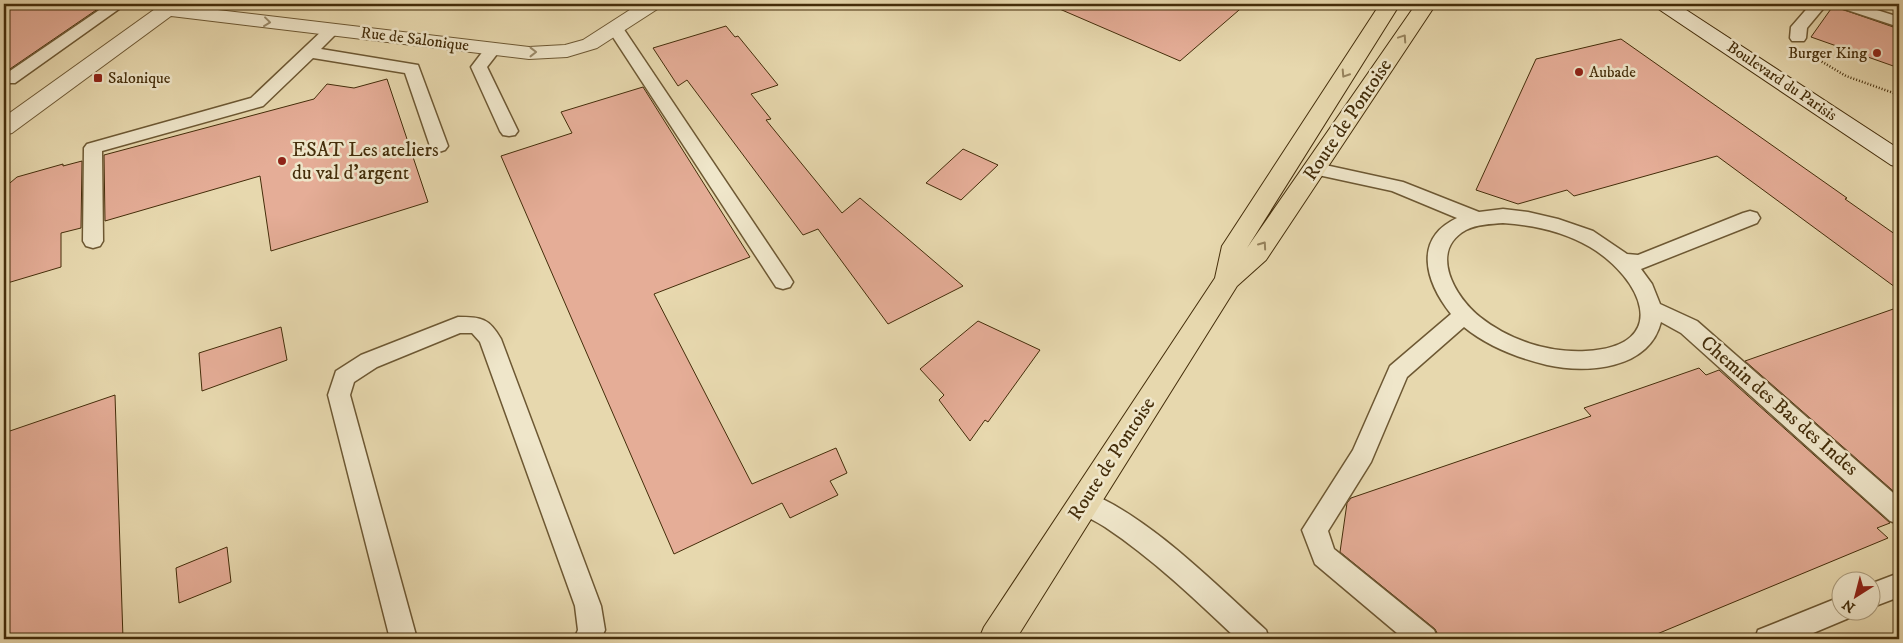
<svg xmlns="http://www.w3.org/2000/svg" width="1903" height="643" viewBox="0 0 1903 643" font-family="'IM FELL DW Pica',serif">
<style>
.building{fill:#e5ad97;stroke:#442d0a}
.lines{fill:none;stroke-linecap:round;stroke-linejoin:round}
.lane-casing{stroke:#6d5833;stroke-width:3}
.street-casing{stroke:#6d5833;stroke-width:2}
.secondary-casing{stroke:#442d0a;stroke-width:2}
.primary-casing{stroke:#442d0a;stroke-width:2}
.path{stroke:#442d0a;stroke-width:2.5;stroke-dasharray:1 2;stroke-linecap:butt}
.lane{fill:#efe6ca;fill-rule:evenodd}
.street{fill:#efe6ca;fill-rule:evenodd}
.secondary{fill:#efe6ca;fill-rule:evenodd}
.primary{fill:#e7d8ae;fill-rule:evenodd}
.oneway{stroke:#9a8a6a}
.oneway2{stroke:#96825c}
.poi-dot{fill:#8f2418;stroke:#efe6ca;stroke-width:2}
.labels{text-anchor:middle;dominant-baseline:central;stroke-width:5;stroke-linejoin:round;paint-order:stroke}
.far-street-label{font-size:16px;fill:#442d0a;stroke:#efe6ca}
.far-poi-label{font-size:16px;fill:#442d0a;stroke:#efe6ca;text-anchor:start}
.street-label{font-size:20px;fill:#442d0a;stroke:#efe6ca}
.poi-label{font-size:20px;fill:#442d0a;stroke:#efe6ca;text-anchor:start}
</style>
<rect width="100%" height="100%" fill="#e7d8ae"/>
<filter id="stains"><feTurbulence type="fractalNoise" baseFrequency=".004" numOctaves="4"/><feColorMatrix values="0 0 0 0 .2 0 0 0 0 .09 0 0 0 0 .02 0 0 0 .5 -.17"/></filter>
<radialGradient id="worn" r=".72"><stop offset=".6" stop-color="#630" stop-opacity="0"/><stop offset="1" stop-color="#630" stop-opacity=".3"/></radialGradient>
<!-- building -->
<g class="building">
<polygon points="4,4 105,4 4,73"/>
<polygon points="1048,4 1246,4 1180,61"/>
<polygon points="1833,6 1899,29 1899,68 1811,37"/>
<polygon points="726,26 735,37 738,36 778,85 751,94 771,119 766,120 842,213 860,198 963,286 888,324 818,229 803,235 687,80 678,86 653,48"/>
<polygon points="1621,39 1847,198 1845,199 1899,237 1899,290 1717,156 1574,196 1567,190 1518,204 1476,190 1536,59"/>
<polygon points="387,79 428,202 271,251 260,176 105,221 104,155 314,99 327,84 354,88"/>
<polygon points="643,87 750,257 654,294 752,484 836,448 847,473 830,481 838,495 790,518 782,503 674,554 501,156 572,133 561,112"/>
<polygon points="963,149 998,165 961,200 926,183"/>
<polygon points="82,161 81,228 61,233 61,267 4,284 4,188 17,177 63,164 63,166"/>
<polygon points="1899,307 1899,496 1745,361"/>
<polygon points="978,321 1040,350 988,422 985,420 970,441 939,400 944,395 920,369"/>
<polygon points="281,327 287,360 202,391 199,353"/>
<polygon points="1699,368 1706,375 1719,370 1890,523 1877,528 1888,538 1645,639 1440,639 1435,629 1340,552 1347,503 1351,498 1591,416 1584,408"/>
<polygon points="115,395 123,639 4,639 4,433"/>
<polygon points="227,547 231,582 179,603 176,568"/>
</g>
<g class="lines">
<!-- lane casing -->
<g class="lane-casing">
<g id="lane">
<polygon points="108,4 126,4 15,83 4,83 4,75"/>
<polygon points="1811,4 1827,4 1807,28 1806,38 1804,41 1792,41 1790,38 1791,27"/>
<polygon points="1835,4 1858,4 1899,17 1899,27 1838,7"/>
<polygon points="615,23 621,25 790,277 793,282 790,287 783,289 776,287 607,28 609,25"/>
<polygon points="332,25 338,27 340,30 321,49 418,65 448,146 445,150 439,152 433,150 430,146 405,73 313,58 263,106 102,151 103,241 100,246 93,248 86,246 83,241 84,148 87,144 251,98 326,27"/>
<polygon points="493,44 499,46 501,49 487,67 518,131 515,135 509,136 503,135 500,131 471,67 487,46"/>
<path d="M1316,163L1403,182L1479,212L1503,209L1528,212L1558,219L1593,231L1627,254L1638,255L1743,213L1750,211L1757,213L1760,218L1757,223L1641,269L1652,284L1660,304L1697,321L1899,498V524L1890,521L1681,333L1661,322C1649,370 1586,374 1547,365C1518,358 1487,346 1464,327L1407,377L1371,462L1328,531L1334,549L1434,630L1438,639H1404L1315,564L1302,530L1353,450L1390,366L1451,314C1426,283 1412,239 1457,218L1392,191L1309,173L1307,169L1309,165ZM1503,223C1533,225 1563,231 1590,247C1642,278 1673,346 1586,351C1548,353 1509,340 1480,317C1455,297 1428,251 1466,230C1477,224 1491,224 1503,223Z"/>
<path d="M458,317C481,317 489,318 501,339L601,606L605,630L601,639H574L578,630L575,606L480,342L472,333H460L377,367L354,382L350,395L417,639H390L328,395L336,371L361,355Z"/>
<path d="M1084,491C1147,514 1216,585 1266,630L1269,639H1237C1195,599 1153,559 1105,527C1093,519 1078,515 1072,502L1075,495Z"/>
<polygon points="1899,573 1899,597 1870,608 1870,584"/>
<polygon points="1840,597 1840,610 1853,610 1849,618 1799,639 1755,639 1758,630"/>
</g>
</g>
<!-- street casing -->
<g class="street-casing">
<polygon id="street" points="162,4 185,4 184,6 529,47 565,45 583,40 639,4 662,4 659,8 597,48 567,57 529,59 171,16 12,133 4,135 4,117"/>
</g>
<!-- secondary casing -->
<g class="secondary-casing">
<polygon id="secondary" points="1654,4 1677,4 1899,149 1899,167 1891,165 1657,8"/>
</g>
<!-- primary casing -->
<g class="primary-casing">
<polygon id="primary" points="1380,4 1400,4 1247,248 1416,4 1436,4 1266,260 1237,286 1016,639 979,639 984,627 1215,278 1222,246 1226,240"/>
</g>
<!-- path -->
<polyline class="path" points="1814,57 1846,76 1899,95"/>
<!-- lane -->
<use href="#lane" class="lane"/>
<!-- street -->
<use href="#street" class="street"/>
<!-- secondary -->
<use href="#secondary" class="secondary"/>
<!-- primary -->
<use href="#primary" class="primary"/>
</g>
<!-- one-way arrows -->
<defs><path id="oneway-chevron" d="M-2-3.5L2.5 0L-2 3.5" fill="none" stroke-width="1.6" stroke-linecap="round" stroke-linejoin="round" transform="scale(1.25)"/></defs>
<g class="oneway">
<use href="#oneway-chevron" transform="translate(267 22) rotate(7)"/>
<use href="#oneway-chevron" transform="translate(533 52)"/>
</g>
<g class="oneway2">
<use href="#oneway-chevron" transform="translate(1403 38) rotate(-56)"/>
<use href="#oneway-chevron" transform="translate(1345 74) rotate(123)"/>
<use href="#oneway-chevron" transform="translate(1263 245) rotate(-55)"/>
</g>
<!-- markers -->
<g class="poi-dot">
<circle cx="1877" cy="53" r="5"/>
<circle cx="1579" cy="72" r="5"/>
<rect x="93" y="73" width="10" height="10" rx="2.5"/>
<circle cx="282" cy="161" r="5"/>
</g>
<g class="labels">
<!-- far-street labels -->
<g class="far-street-label">
<text transform="translate(415 39) rotate(7)">Rue de Salonique</text>
<text transform="translate(1782 81) rotate(34)">Boulevard du Parisis</text>
</g>
<!-- far-poi labels -->
<g class="far-poi-label">
<text x="1867" y="53" text-anchor="end">Burger King</text>
<text x="1589" y="72">Aubade</text>
<text x="108" y="78">Salonique</text>
</g>
<!-- street labels -->
<g class="street-label">
<text transform="translate(1348 120) rotate(-56)">Route de Pontoise</text>
<text transform="translate(1779 406) rotate(41)">Chemin des Bas des Indes</text>
<text transform="translate(1112 459) rotate(-57)">Route de Pontoise</text>
</g>
<!-- poi labels -->
<g class="poi-label">
<text x="292" y="150">ESAT Les ateliers<tspan x="292" dy="23">du val d'argent</tspan></text>
</g>
</g>
<!-- margin -->
<rect width="1903" height="643" fill="none" stroke="#e7d8ae" stroke-width="20"/>
<rect x="5" y="5" width="1893" height="633" fill="none" stroke="#442d0a" stroke-width="2.5"/>
<rect x="10" y="10" width="1883" height="623" fill="none" stroke="#442d0a"/>
<!-- north arrow -->
<g transform="translate(1856 596) rotate(216)"><circle r="24" fill="#efe6ca" stroke="#ab9c7d"/>
<path d="M0-4L9 19L0 12L-9 19Z" fill="#8f2418"/>
<text y="-8" font-size="14" font-weight="bold" text-anchor="middle" fill="#442d0a">N</text>
</g>
<rect width="100%" height="100%" filter="url(#stains)"/>
<rect width="100%" height="100%" fill="url(#worn)"/>
</svg>
